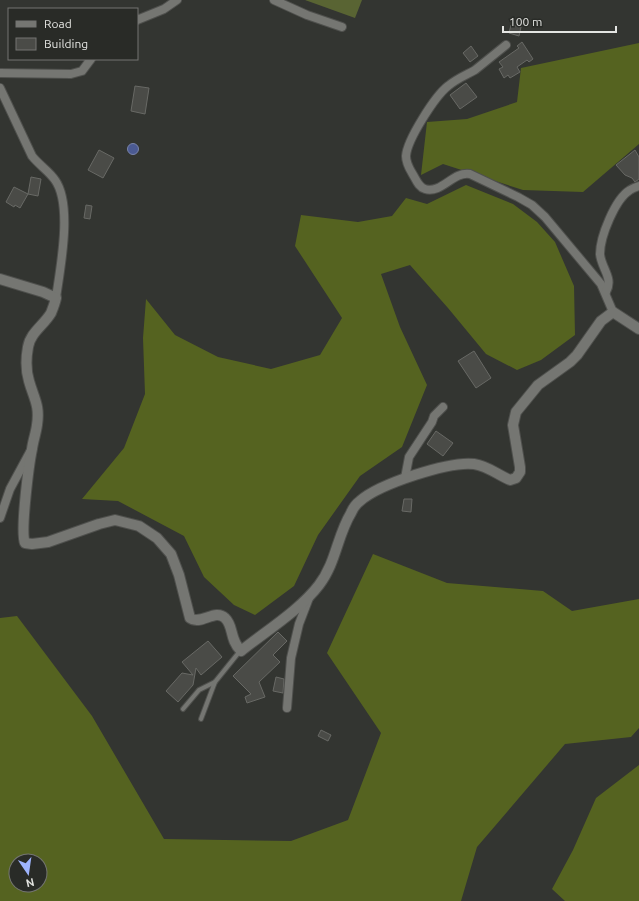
<svg xmlns="http://www.w3.org/2000/svg" width="639" height="901" viewBox="0 0 639 901" font-family="Ubuntu,sans-serif">
<style>
.green{fill:#596433}
.forest{fill:#556320;fill-rule:evenodd}
.water{fill:#4b5a92;stroke:#7984aa}
.building{fill:#4a4b47;stroke:#686965}
.lines{fill:none;stroke-linecap:round;stroke-linejoin:round}
.service-casing{stroke:#4f504d;stroke-width:6}
.minor-casing{stroke:#4f504d;stroke-width:10}
.tertiary-casing{stroke:#4f504d;stroke-width:12}
.service{stroke:#757672;stroke-width:4}
.minor{stroke:#757672;stroke-width:8}
.tertiary{stroke:#757672;stroke-width:10}
</style>
<rect width="100%" height="100%" fill="#333531"/>
<!-- green -->
<polygon class="green" points="305,0 362,0 355,18"/>
<!-- forest -->
<g class="forest">
<polygon points="639,43 639,144 583,192 523,190 443,164 421,175 427,122 467,119 517,102 521,68"/>
<polygon points="466,185 513,204 537,222 555,242 574,286 575,335 541,360 517,370 486,354 448,308 410,265 381,274 400,327 427,385 402,447 360,476 318,535 294,586 255,615 234,605 204,577 184,536 118,501 82,499 124,448 145,394 143,338 146,299 175,335 218,357 271,369 320,355 342,318 295,246 301,215 358,222 392,216 406,198 427,204"/>
<path d="M373,554L447,583L543,591L572,611L639,599V728L631,737L565,744L477,847L461,901H0V618L17,616L92,716L164,839L291,841L348,820L381,733L327,653ZM16,861H40V885H16Z"/>
<polygon points="639,765 639,901 565,901 552,889 573,850 596,798"/>
</g>
<!-- water -->
<circle class="water" cx="133" cy="149" r="5.5"/>
<!-- building -->
<g class="building">
<polygon points="511,25 521,27 519,36 509,33"/>
<polygon points="522,42 533,59 529,62 527,60 517,67 520,72 510,78 508,75 504,78 499,69 503,67 499,62 519,48 517,46"/>
<polygon points="471,46 478,56 470,62 463,53"/>
<polygon points="466,83 477,97 460,109 450,95"/>
<polygon points="135,86 149,88 145,114 131,111"/>
<polygon points="99,150 114,158 103,178 88,170"/>
<polygon points="635,150 639,157 639,179 635,182 632,178 625,175 616,165"/>
<polygon points="31,177 41,179 38,196 28,194"/>
<polygon points="14,187 28,194 20,208 15,205 14,207 6,202"/>
<polygon points="86,205 92,206 90,219 84,218"/>
<polygon points="474,351 491,378 476,388 458,361"/>
<polygon points="436,431 453,443 443,456 427,444"/>
<polygon points="404,499 412,499 411,512 402,511"/>
<polygon points="278,632 287,641 273,655 280,662 259,682 265,697 247,703 245,697 251,694 233,676"/>
<polygon points="208,641 222,657 201,675 196,668 193,685 178,702 166,691 182,673 193,675 182,662"/>
<polygon points="276,677 284,679 283,693 273,691"/>
<polygon points="321,730 331,735 328,741 318,736"/>
</g>
<g class="lines">
<!-- service casing -->
<g class="service-casing">
<g id="service">
<polyline points="183,709 199,690 215,682"/>
<polyline points="201,719 215,682 240,651"/>
</g>
</g>
<!-- minor casing -->
<g class="minor-casing">
<g id="minor">
<polyline points="274,0 307,15 342,27"/>
<polyline points="137,20 164,9 177,0"/>
<path d="M506,45C496,53 485,62 475,70C466,75 456,79 448,86C435,96 407,140 406,156C406,162 409,168 412,173C416,179 418,187 425,189C442,194 453,171 470,174L518,197L532,205L545,217L601,284L613,312"/>
<polyline points="0,73 71,74 82,71 91,59"/>
<path d="M0,88L32,156C39,165 49,171 55,180C73,205 60,269 56,298"/>
<path d="M606,292C614,278 601,268 600,254C600,237 615,199 630,190C633,188 636,187 639,186"/>
<polyline points="405,478 409,457 432,422 434,416 443,407"/>
<polyline points="0,518 10,489 30,452"/>
<polyline points="287,708 291,658 299,624 309,598"/>
</g>
</g>
<!-- tertiary casing -->
<g class="tertiary-casing">
<path id="tertiary" d="M0,279L43,292L56,298C55,303 53,308 51,313C44,325 30,333 28,347C26,358 26,371 29,381C34,399 40,405 37,425C36,433 33,441 32,449C29,463 20,532 25,543L32,544L48,542L99,524L115,520L139,526L157,538L171,554L179,575L190,618C201,626 215,608 225,618C234,626 229,639 241,651C266,631 300,610 319,585C336,563 337,536 351,513C353,508 356,504 360,501C379,484 449,461 474,464C488,466 498,475 510,480L516,478L520,472V467L513,425L516,412L538,385L570,362L577,355L601,321L613,312L639,329"/>
</g>
<!-- service -->
<use href="#service" class="service"/>
<!-- minor -->
<use href="#minor" class="minor"/>
<!-- tertiary -->
<use href="#tertiary" class="tertiary"/>
</g>
<!-- legend -->
<rect x="8" y="8" width="130" height="52" fill="#292b27" stroke="#747572"/>
<rect x="16" y="21" width="20" height="6" fill="#757672" stroke="#747572"/>
<text x="44" y="28" font-size="12" fill="#e4e5e2">Road</text>
<rect x="16" y="38" width="20" height="12" fill="#4a4b47" stroke="#747572"/>
<text x="44" y="48" font-size="12" fill="#e4e5e2">Building</text>
<!-- north arrow -->
<g transform="translate(28 873) rotate(167)"><circle r="19" fill="#292b27" stroke="#747572"/>
<path d="M0-3L7 15L0 10L-7 15Z" fill="#9eb4fd"/>
<text y="-6" font-size="11" font-weight="bold" text-anchor="middle" fill="#e4e5e2">N</text>
</g>
<!-- scale -->
<path d="M503 26v6h113v-6" fill="none" stroke="#e4e5e2" stroke-width="2"/>
<text x="509" y="26" font-size="12" fill="#e4e5e2" stroke="#292b27" stroke-width="3" paint-order="stroke">100 m</text>
</svg>
